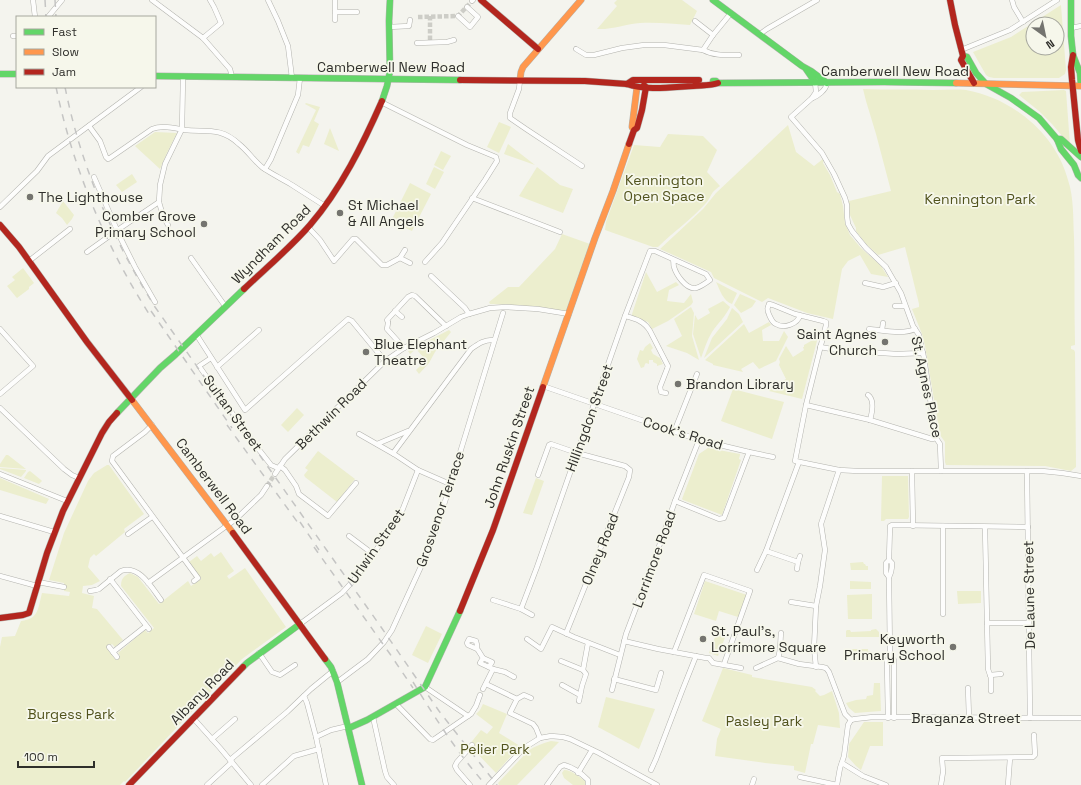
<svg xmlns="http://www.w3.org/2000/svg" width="1081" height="785" viewBox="0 0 1081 785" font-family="'Space Grotesk',sans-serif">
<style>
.green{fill:#eceece;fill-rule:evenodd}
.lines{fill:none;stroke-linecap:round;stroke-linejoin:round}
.street-tunnel{stroke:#cdcdc7;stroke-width:4.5;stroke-dasharray:4.5 2;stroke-linecap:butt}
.street-casing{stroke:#b3b3ae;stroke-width:5.5}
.fast-casing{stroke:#b3b3ae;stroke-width:7}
.slow-casing{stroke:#b3b3ae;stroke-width:7}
.jam-casing{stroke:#b3b3ae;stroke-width:7}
.street{stroke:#fdfdfc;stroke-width:4.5}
.fast{stroke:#63d668;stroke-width:6}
.slow{stroke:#ff974d;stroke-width:6}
.jam{stroke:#b3261e;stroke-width:6}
.rail{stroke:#c5c5c4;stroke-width:1.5;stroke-dasharray:7 7;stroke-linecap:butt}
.poi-dot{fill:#74746f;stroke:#f6f7eb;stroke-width:1.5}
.labels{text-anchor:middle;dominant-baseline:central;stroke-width:3.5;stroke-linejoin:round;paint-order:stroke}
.street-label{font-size:14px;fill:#2f2f2b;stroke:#f6f7eb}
.park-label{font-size:14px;fill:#51531d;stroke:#f6f7eb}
.poi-label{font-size:14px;fill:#2f2f2b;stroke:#f6f7eb;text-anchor:start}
</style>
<rect width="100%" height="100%" fill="#f4f4ee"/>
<!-- green -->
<g class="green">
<path d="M617,0H682L697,11L690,25C673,24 657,22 640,23C627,24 610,30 597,29L617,6L614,3Z"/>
<path d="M1061,5L1066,70L1065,74L1059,78H994L989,77L986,75L973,52L1011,37ZM1033,24H1057V48H1033Z"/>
<path d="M863,89C886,90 910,89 933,90C944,90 956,89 966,90C1012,98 1056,134 1068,180C1074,198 1073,218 1074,237C1075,272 1074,308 1075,343V345L1071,346V349L1074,350L1075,352L1076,467L1071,471L1045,466L946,465L945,462V442L940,435L925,346L922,334L912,309L919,307V304L905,247L878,255L866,244L856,231V228L849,213V201L891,191L876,134L866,101Z"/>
<polygon points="1064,90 1066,91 1070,145 1052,124 1039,111 1019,95 1022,92"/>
<polygon points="306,103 320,107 314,121 319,124 309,147 303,145 299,154 296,152 316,110 305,104"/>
<polygon points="499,122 511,127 499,153 487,147"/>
<polygon points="788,125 796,152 814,166 823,159 824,160 823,163 830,175 837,192 840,194 843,206 845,223 850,235 861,248 881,266 888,277 871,274 860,255 848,261 842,269 833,319 807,313 768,298 762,302 714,278 711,272 660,249 703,209 716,193"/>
<polygon points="330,128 339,151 324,144"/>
<polygon points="155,132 177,133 167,153 160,169 135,146"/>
<path d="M668,134L703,136L717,150L707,172L720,186C717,188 715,190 713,192C710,196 709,200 706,203C692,219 673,232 658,247H653L605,230L606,222L634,145L660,147Z"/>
<polygon points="508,144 535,165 504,154"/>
<polygon points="441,151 451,156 443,170 434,165"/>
<polygon points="434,167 444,172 435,189 426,184"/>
<polygon points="537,167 560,185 573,189 563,213 519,196"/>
<polygon points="132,174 137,182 122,192 116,185"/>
<polygon points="410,183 431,194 412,231 391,221"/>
<polygon points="63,201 74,215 72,219 67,225 62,218 56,213"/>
<polygon points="562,234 590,244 567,312 517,305 490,304 489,302 508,287 519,287 555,249"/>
<polygon points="23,268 34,283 29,287 29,289 17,298 16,297 7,286 15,280 12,277"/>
<polygon points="646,272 657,292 676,282 679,285 669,290 667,301 684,303 691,294 693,302 691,305 668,321 652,329 648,322 634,317 632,316 632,314"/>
<path d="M716,282L737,293L732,304C723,301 720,290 716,282Z"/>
<polygon points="740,294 756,301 752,307 741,313 734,305"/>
<path d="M723,301L730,307C725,317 718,323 712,332C707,340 704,350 701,358L693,334L695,315L698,320L710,313L708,309Z"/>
<polygon points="691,307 694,313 692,336 699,360 687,353 666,346 682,336 674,319"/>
<polygon points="732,308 739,314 743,322 704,358 712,338 727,319"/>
<polygon points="769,322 771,325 762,330 763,341 779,341 784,331 788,337 776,361 759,369 753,362 741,369 743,372 713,365 713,364 705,360 744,324 749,333"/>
<polygon points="449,330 451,332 435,352 429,363 419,374 416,370 426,360 416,349 410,354 408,351"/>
<polygon points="818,337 802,399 769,391 769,389 786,379 779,365 780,362 779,359 786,346 793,357 804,350 803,347 804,347 804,345"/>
<polygon points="650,343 653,348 651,350 653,354 660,358 663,364 657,366 657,364 653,362 653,360 649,360 649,364 646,363 645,364 644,367 641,368 637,359 640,350 643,351 645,347"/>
<polygon points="733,389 784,402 772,439 721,421"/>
<polygon points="297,408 304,415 288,432 281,425"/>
<polygon points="708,448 740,454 740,455 739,459 741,460 722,515 683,500 682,499 699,454"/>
<polygon points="318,451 355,479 337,502 305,477 304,475 308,470 305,468"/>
<polygon points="6,455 8,455 26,469 0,467 0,464"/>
<path d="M107,465H109L144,514L124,529L125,532L96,556L94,554L90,558L88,567L100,581L92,585L83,586L82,593L94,596L92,608L97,609L123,640L115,647L112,644L107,648L115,659L120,656L118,653L145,630L148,633L154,628L121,586C121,578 124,576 130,573L138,577L159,604L188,581L191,586L201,579L189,562L197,556L201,561L211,553L214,557L221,552L234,571L227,576L229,579L245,568L286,627L242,659L125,782L124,781L120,785H0V647L2,637L15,636L21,621C39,619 38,608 42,593L69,596L70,592L64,591V583L49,580L64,533L88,481L94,473Z"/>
<polygon points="0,468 26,470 26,471 21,477 0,469"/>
<polygon points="30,471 41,480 42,481 39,484 24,478 28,472"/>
<polygon points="882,476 908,476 909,517 908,519 886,519 884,521 881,521"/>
<polygon points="0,478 49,499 46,504 0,490"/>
<polygon points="536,478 544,481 532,515 523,513"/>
<polygon points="863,562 864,564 865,564 866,566 868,566 868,570 851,570 850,563"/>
<polygon points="705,581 747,595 738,617 719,611 716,621 694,614"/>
<polygon points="850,581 871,582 871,589 850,589"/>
<polygon points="957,591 981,591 981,603 958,604"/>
<polygon points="872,594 872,619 848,619 847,595"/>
<polygon points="426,626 442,634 428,663 412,655"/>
<polygon points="876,629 879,632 879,637 846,637 846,631 847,630 850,630 851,632 871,631 871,630"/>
<polygon points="717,632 726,635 718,656 709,653"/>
<polygon points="846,649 868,649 868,651 870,651 870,653 872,653 873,655 846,655"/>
<polygon points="723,668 752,675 752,677 812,687 816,690 815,691 820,696 824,695 832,691 839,713 840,728 818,725 813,744 811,744 805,773 794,770 794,766 765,763 715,756 717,739 721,729 702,721"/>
<polygon points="874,683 880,683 881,711 855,713 849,708 846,703 856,700 866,699 867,696 873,695"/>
<polygon points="606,697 655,709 639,749 598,727"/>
<polygon points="483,704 507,714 499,733 520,746 496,773 469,745 481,730 487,734 493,727 476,714 480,710"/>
<polygon points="864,722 883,722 883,746 870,746 861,770 856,766 848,757 849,744"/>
<path d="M551,741L559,742L517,785H499L498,783L528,751C535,746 543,743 551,741Z"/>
<path d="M564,770C572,770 579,777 585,781V785H573L564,778L562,773Z"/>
</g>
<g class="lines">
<!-- street-tunnel -->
<g class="street-tunnel">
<polyline points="430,16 430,43"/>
<polyline points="418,17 458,16 472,1"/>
<polyline points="267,486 275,474"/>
</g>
<!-- street casing -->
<g class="street-casing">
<g id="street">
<polyline points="33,0 35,17"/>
<polyline points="152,0 203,38 230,69 232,77"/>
<polyline points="268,0 278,21 288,46 292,78"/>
<polyline points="1012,0 1014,7 1023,22"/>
<polyline points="472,1 473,0"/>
<polyline points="335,12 335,0"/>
<polyline points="458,16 470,27 478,17 467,7"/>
<polyline points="48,17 62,0"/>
<polyline points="335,20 335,12 357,12"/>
<polyline points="695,21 713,35"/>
<polyline points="389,27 409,26 410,20"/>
<polyline points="1071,28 1081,26"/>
<polyline points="760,34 767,29 817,0"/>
<polyline points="13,36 17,36"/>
<polyline points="203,38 221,23 214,7 210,0"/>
<polyline points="417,43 447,42 454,40"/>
<path d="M576,49L586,55H594L622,48L644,45H664L703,50C714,56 726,55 739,55"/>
<polyline points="703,50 713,35 731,13"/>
<polyline points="961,50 1010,30 1057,0"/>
<polyline points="520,80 519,89 510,113 510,118 526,129 582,166"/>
<path d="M827,83C826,90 818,96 811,99L791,117L822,153L834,174L845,198L847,205V216L848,224L852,231L866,248L886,267L901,293L913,326L919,335L924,358L936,438L940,444L941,471"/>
<polyline points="812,98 816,92 815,82"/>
<polyline points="381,102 467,145 496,157 497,161 485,180 442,243 425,262"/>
<path d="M89,126L100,141L106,157L108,159L110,158L152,129C162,125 175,128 185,130C207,132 221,127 239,144C248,151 254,161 263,168C272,174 282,179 292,185C303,192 314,199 325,206"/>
<polyline points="265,169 271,159 298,95 300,78"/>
<polyline points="94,177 120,237 135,267 155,302"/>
<polyline points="472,198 560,232"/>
<polyline points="0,207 37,171 48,156 141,87"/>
<polyline points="168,225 163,216 159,202 160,185 165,164 182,129 183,77"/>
<polyline points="308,227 320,240 334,261 353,239 356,239 382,265 387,265 400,258 405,250"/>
<polyline points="87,252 122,227 159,202"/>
<polyline points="191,258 225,306"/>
<polyline points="400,258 410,263"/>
<polyline points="29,261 70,229"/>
<polyline points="431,276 465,308 469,314"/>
<polyline points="865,283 883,287 896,283"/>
<polyline points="895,306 905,306"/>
<polyline points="395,311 402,317"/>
<path d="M800,315C798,324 784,329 776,324C772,323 766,310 768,307C768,306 769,305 769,304L773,305L795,314L823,321L826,322V325L806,405L795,461L839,470L858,471H1042L1062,473L1081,476"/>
<path d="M625,316C636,319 644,321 650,331L668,366L667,369L660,387L661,392L666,393"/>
<polyline points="388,322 387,320 408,297 412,295 415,296 446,326"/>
<polyline points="388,323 387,329 404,348"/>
<polyline points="0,329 33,366 0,394"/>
<path d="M869,329C882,330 903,335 915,329"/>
<polyline points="882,330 883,323"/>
<polyline points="196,334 245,410 348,319 352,321 385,361"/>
<polyline points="820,347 837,350 897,354 923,353"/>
<polyline points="211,358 199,366 249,437 271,465 278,468"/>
<polyline points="217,367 259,330"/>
<polyline points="543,386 699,440 749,452 773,457"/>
<path d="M868,395C875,400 872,413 870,420"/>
<polyline points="806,405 870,420 932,439 936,438"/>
<polyline points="0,408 64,469 72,475 79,478"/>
<polyline points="152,425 145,432 113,456 112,461 198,578 194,581"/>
<polyline points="674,432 697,374"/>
<polyline points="359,434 394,454"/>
<polyline points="377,444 408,431"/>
<polyline points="280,466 285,470 296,486 299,494 328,516 356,483"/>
<polyline points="912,471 913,526"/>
<polyline points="1027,471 1030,718"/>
<polyline points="0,474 67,501"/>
<polyline points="275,474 285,459 385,361 404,348 434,333 461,317 469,314 490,308 506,307 538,309 569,314"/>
<polyline points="538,475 549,445 551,444 577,453 625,466 630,470 629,477 621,497 567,631 567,634"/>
<path d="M450,484L418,470L394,454V452L471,349C478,344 485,339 494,340"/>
<polyline points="675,501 719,519 724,518 749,452"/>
<polyline points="0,516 54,532"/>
<polyline points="985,527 988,669 991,678 991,691"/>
<polyline points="128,534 152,517"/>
<polyline points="349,536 373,554"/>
<path d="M889,560L892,563C892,568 892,572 889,577"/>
<polyline points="798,562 800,556"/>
<polyline points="797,569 798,562 766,551 799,462"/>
<polyline points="757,570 766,551"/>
<polyline points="0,576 37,586"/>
<polyline points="110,579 149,629"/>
<polyline points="38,582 64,587"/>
<polyline points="148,583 236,519 261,495 267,486"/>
<path d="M90,591L96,590L99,589L121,571C139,564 152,588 161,600"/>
<polyline points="493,600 521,609 532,615"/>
<polyline points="791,602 816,606"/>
<path d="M521,609L537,567L625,316L650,251H655L706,274L710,280C706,283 700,287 696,288C686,290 676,274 674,267C673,264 674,262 673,260"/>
<polyline points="943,614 943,526"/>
<polyline points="987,623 1029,623"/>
<polyline points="300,624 342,593 353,581 366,564 381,543 402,511 418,470"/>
<polyline points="527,639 541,649 552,627 574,637 620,655"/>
<polyline points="624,641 658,649 706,658 709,658 713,663 741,668"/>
<polyline points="109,647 117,657"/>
<polyline points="477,649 477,645 476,641 469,639 467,643 468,645 477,649 478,650 483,658 480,663 493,669 483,689"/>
<polyline points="113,652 146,626"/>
<polyline points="674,652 704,575 750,591 724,664"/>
<polyline points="259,653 272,672 280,675 295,665"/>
<polyline points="890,657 894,660 894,718"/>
<polyline points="483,658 492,662 489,667"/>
<path d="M778,658C781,650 780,642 781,633"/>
<polyline points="561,661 583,670"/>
<polyline points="816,667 814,648 816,606 820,586 825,550 821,524 839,470"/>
<polyline points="756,668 778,658 799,664 822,667 826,668 829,672 845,714 851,720"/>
<polyline points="493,669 505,672 514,677"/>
<polyline points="990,675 1001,674"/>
<polyline points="614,679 656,690 661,673"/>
<polyline points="337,682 340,680 368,659 384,642 392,630 429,549 443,508 503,313"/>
<polyline points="486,684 517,699 510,713 533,724 536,728 540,738"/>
<polyline points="562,685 580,695"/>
<polyline points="425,687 468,716"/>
<polyline points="968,688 969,718"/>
<polyline points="612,690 626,634 656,555 675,501 699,440"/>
<polyline points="304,696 307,703 316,737 326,785"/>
<polyline points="517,699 524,695 531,698"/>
<polyline points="579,701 582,686 586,674 583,670 588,643"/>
<polyline points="396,704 430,739 433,740 471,714 476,706 480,695"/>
<polyline points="373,717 385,771 387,777 394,785"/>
<polyline points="888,718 887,663 887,660 890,657 889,577 886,573 886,563 889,560 890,526 892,525 1028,527"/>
<polyline points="194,719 220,748 251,785"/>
<polyline points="851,720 855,719 873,717 1081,718"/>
<polyline points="316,737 331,730 348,726"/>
<polyline points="212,739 235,719"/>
<polyline points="230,760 287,712 311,689 333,671"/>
<polyline points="842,763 863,776 886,785"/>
<polyline points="651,770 656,759 682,691 696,656"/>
<polyline points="578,773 592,750"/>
<polyline points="800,777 837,785"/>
<polyline points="207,785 232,762"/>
<polyline points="262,785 294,756 319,749"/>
<polyline points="470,785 457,770 455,766 457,762 472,745"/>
<polyline points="489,785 524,748 540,738 551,736 563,737 570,739 599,753 657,785"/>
<path d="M547,785L560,767L564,765C572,767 582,774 588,780V785"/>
<polyline points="752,785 754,779"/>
<polyline points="837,785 840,768 844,756 848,725 851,720"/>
<polyline points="941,785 943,772 942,758 1033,757 1035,755 1034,735"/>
<polyline points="1008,785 1010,758"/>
</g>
</g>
<!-- fast casing -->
<g class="fast-casing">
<g id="fast">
<polyline points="713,0 802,66 811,71 827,83"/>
<polyline points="1071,0 1071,36 1073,55 1080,73 1081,85"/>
<polyline points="963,56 967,57 976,73 986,84 1011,98 1039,118 1057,139 1061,149 1074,165 1078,175 1081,178"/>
<polyline points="806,69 815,82"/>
<polyline points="0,74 17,74"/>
<polyline points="155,76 460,80"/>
<polyline points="713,81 716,81 718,83 884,82 956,83"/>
<polyline points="382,101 387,86 390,71 389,21 390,0"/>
<polyline points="1057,139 1061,139 1081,157"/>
<polyline points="117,413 160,368 175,355 244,289"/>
<polyline points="325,659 331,667 337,682 362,785"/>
<polyline points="243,667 247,663 300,624"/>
<polyline points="349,728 367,720 425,687 460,611"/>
</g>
</g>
<!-- slow casing -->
<g class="slow-casing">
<g id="slow">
<polyline points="520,80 521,72 523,67 581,0"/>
<polyline points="956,83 1081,86"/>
<polyline points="634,130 632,127 637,87"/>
<polyline points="543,387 595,238 613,191 629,144"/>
<polyline points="132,400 233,533"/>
</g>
</g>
<!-- jam casing -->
<g class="jam-casing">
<g id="jam">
<polyline points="481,0 538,49"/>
<polyline points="950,0 955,25 963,56 961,60 974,83"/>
<polyline points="1073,55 1071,67 1072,80 1078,140 1081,151"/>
<path d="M460,80L585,81L627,84C646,91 673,87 693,86C701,85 710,86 718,83"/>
<polyline points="627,84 633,80 699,80"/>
<polyline points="629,144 634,130 637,128 642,110 646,87 644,85"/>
<polyline points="0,225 19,247 87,342 132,400"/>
<path d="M244,289C266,268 290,248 310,225C341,189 363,144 382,101"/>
<polyline points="233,533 325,659"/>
<polyline points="460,611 493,530 543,387"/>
<polyline points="0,618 23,615 29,613 47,553 63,511 102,433 109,422 117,413"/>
<polyline points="129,785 243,667"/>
</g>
</g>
<!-- street -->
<use href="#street" class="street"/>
<!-- fast -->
<use href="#fast" class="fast"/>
<!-- slow -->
<use href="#slow" class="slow"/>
<!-- jam -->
<use href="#jam" class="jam"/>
<!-- rail -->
<g class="rail">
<polyline points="45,0 46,17"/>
<polyline points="55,0 56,17"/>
<path d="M56,87C73,169 106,247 151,317"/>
<path d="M65,87C81,167 112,238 155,307L381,627L439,711L497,785"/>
<polyline points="151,311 232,428"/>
<polyline points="227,425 301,527"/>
<polyline points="300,522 319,550"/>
<polyline points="314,547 390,654 413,688"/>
<path d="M413,682C435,718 458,754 486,785"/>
</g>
</g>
<!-- markers -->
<g class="poi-dot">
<circle cx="30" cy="197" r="4"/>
<circle cx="340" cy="213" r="4"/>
<circle cx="204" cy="224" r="4"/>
<circle cx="885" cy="342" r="4"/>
<circle cx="366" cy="352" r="4"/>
<circle cx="678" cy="384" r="4"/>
<circle cx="703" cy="639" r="4"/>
<circle cx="953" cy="647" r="4"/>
</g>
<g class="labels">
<!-- street labels -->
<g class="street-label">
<text x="391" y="67">Camberwell New Road</text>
<text x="895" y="71">Camberwell New Road</text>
<text transform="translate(271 244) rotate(-45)">Wyndham Road</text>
<text transform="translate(927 387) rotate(78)">St. Agnes Place</text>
<text transform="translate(233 413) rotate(54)">Sultan Street</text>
<text transform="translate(331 414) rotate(-45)">Bethwin Road</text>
<text transform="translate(589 418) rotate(-70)">Hillingdon Street</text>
<text transform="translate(683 433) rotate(17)">Cook's Road</text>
<text transform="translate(509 447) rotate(-71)">John Ruskin Street</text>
<text transform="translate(214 486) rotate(53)">Camberwell Road</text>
<text transform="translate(440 509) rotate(-71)">Grosvenor Terrace</text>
<text transform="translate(376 546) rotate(-55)">Urlwin Street</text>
<text transform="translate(600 549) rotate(-68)">Olney Road</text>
<text transform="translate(654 559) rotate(-70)">Lorrimore Road</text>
<text transform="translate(1029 595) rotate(-91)">De Laune Street</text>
<text transform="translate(202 692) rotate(-46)">Albany Road</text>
<text x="966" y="718">Braganza Street</text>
</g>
<!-- park labels -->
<g class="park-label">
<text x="664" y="180">Kennington<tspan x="664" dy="16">Open Space</tspan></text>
<text x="980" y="199">Kennington Park</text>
<text x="71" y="714">Burgess Park</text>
<text x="764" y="721">Pasley Park</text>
<text x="495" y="749">Pelier Park</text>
</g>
<!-- poi labels -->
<g class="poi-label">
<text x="38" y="197">The Lighthouse</text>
<text x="348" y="205">St Michael<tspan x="348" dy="16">&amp; All Angels</tspan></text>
<text x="196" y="216" text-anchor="end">Comber Grove<tspan x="196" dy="16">Primary School</tspan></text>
<text x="877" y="334" text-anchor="end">Saint Agnes<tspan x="877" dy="16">Church</tspan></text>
<text x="374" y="344">Blue Elephant<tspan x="374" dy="16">Theatre</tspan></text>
<text x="686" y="384">Brandon Library</text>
<text x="711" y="631">St. Paul's,<tspan x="711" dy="16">Lorrimore Square</tspan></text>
<text x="945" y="639" text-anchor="end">Keyworth<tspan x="945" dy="16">Primary School</tspan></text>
</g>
</g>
<!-- legend -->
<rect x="16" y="16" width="140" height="72" fill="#f6f7eb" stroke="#a6a79e"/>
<rect x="24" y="29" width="20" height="6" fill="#63d668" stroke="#a6a79e"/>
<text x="52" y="36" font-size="12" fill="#2f2f2b">Fast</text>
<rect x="24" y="49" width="20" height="6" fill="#ff974d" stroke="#a6a79e"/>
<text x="52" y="56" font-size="12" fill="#2f2f2b">Slow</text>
<rect x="24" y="69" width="20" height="6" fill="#b3261e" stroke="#a6a79e"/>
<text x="52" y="76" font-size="12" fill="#2f2f2b">Jam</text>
<!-- north arrow -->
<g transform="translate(1045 36) rotate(147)"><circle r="19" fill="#f6f7eb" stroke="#a6a79e"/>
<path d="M0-3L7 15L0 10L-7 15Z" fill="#74746f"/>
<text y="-6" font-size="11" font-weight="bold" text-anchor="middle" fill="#2f2f2b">N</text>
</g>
<!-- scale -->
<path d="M18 761v6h76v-6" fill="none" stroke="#2f2f2b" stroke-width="2"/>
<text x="24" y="761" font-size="12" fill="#2f2f2b" stroke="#f6f7eb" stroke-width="3" paint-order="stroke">100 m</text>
</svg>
